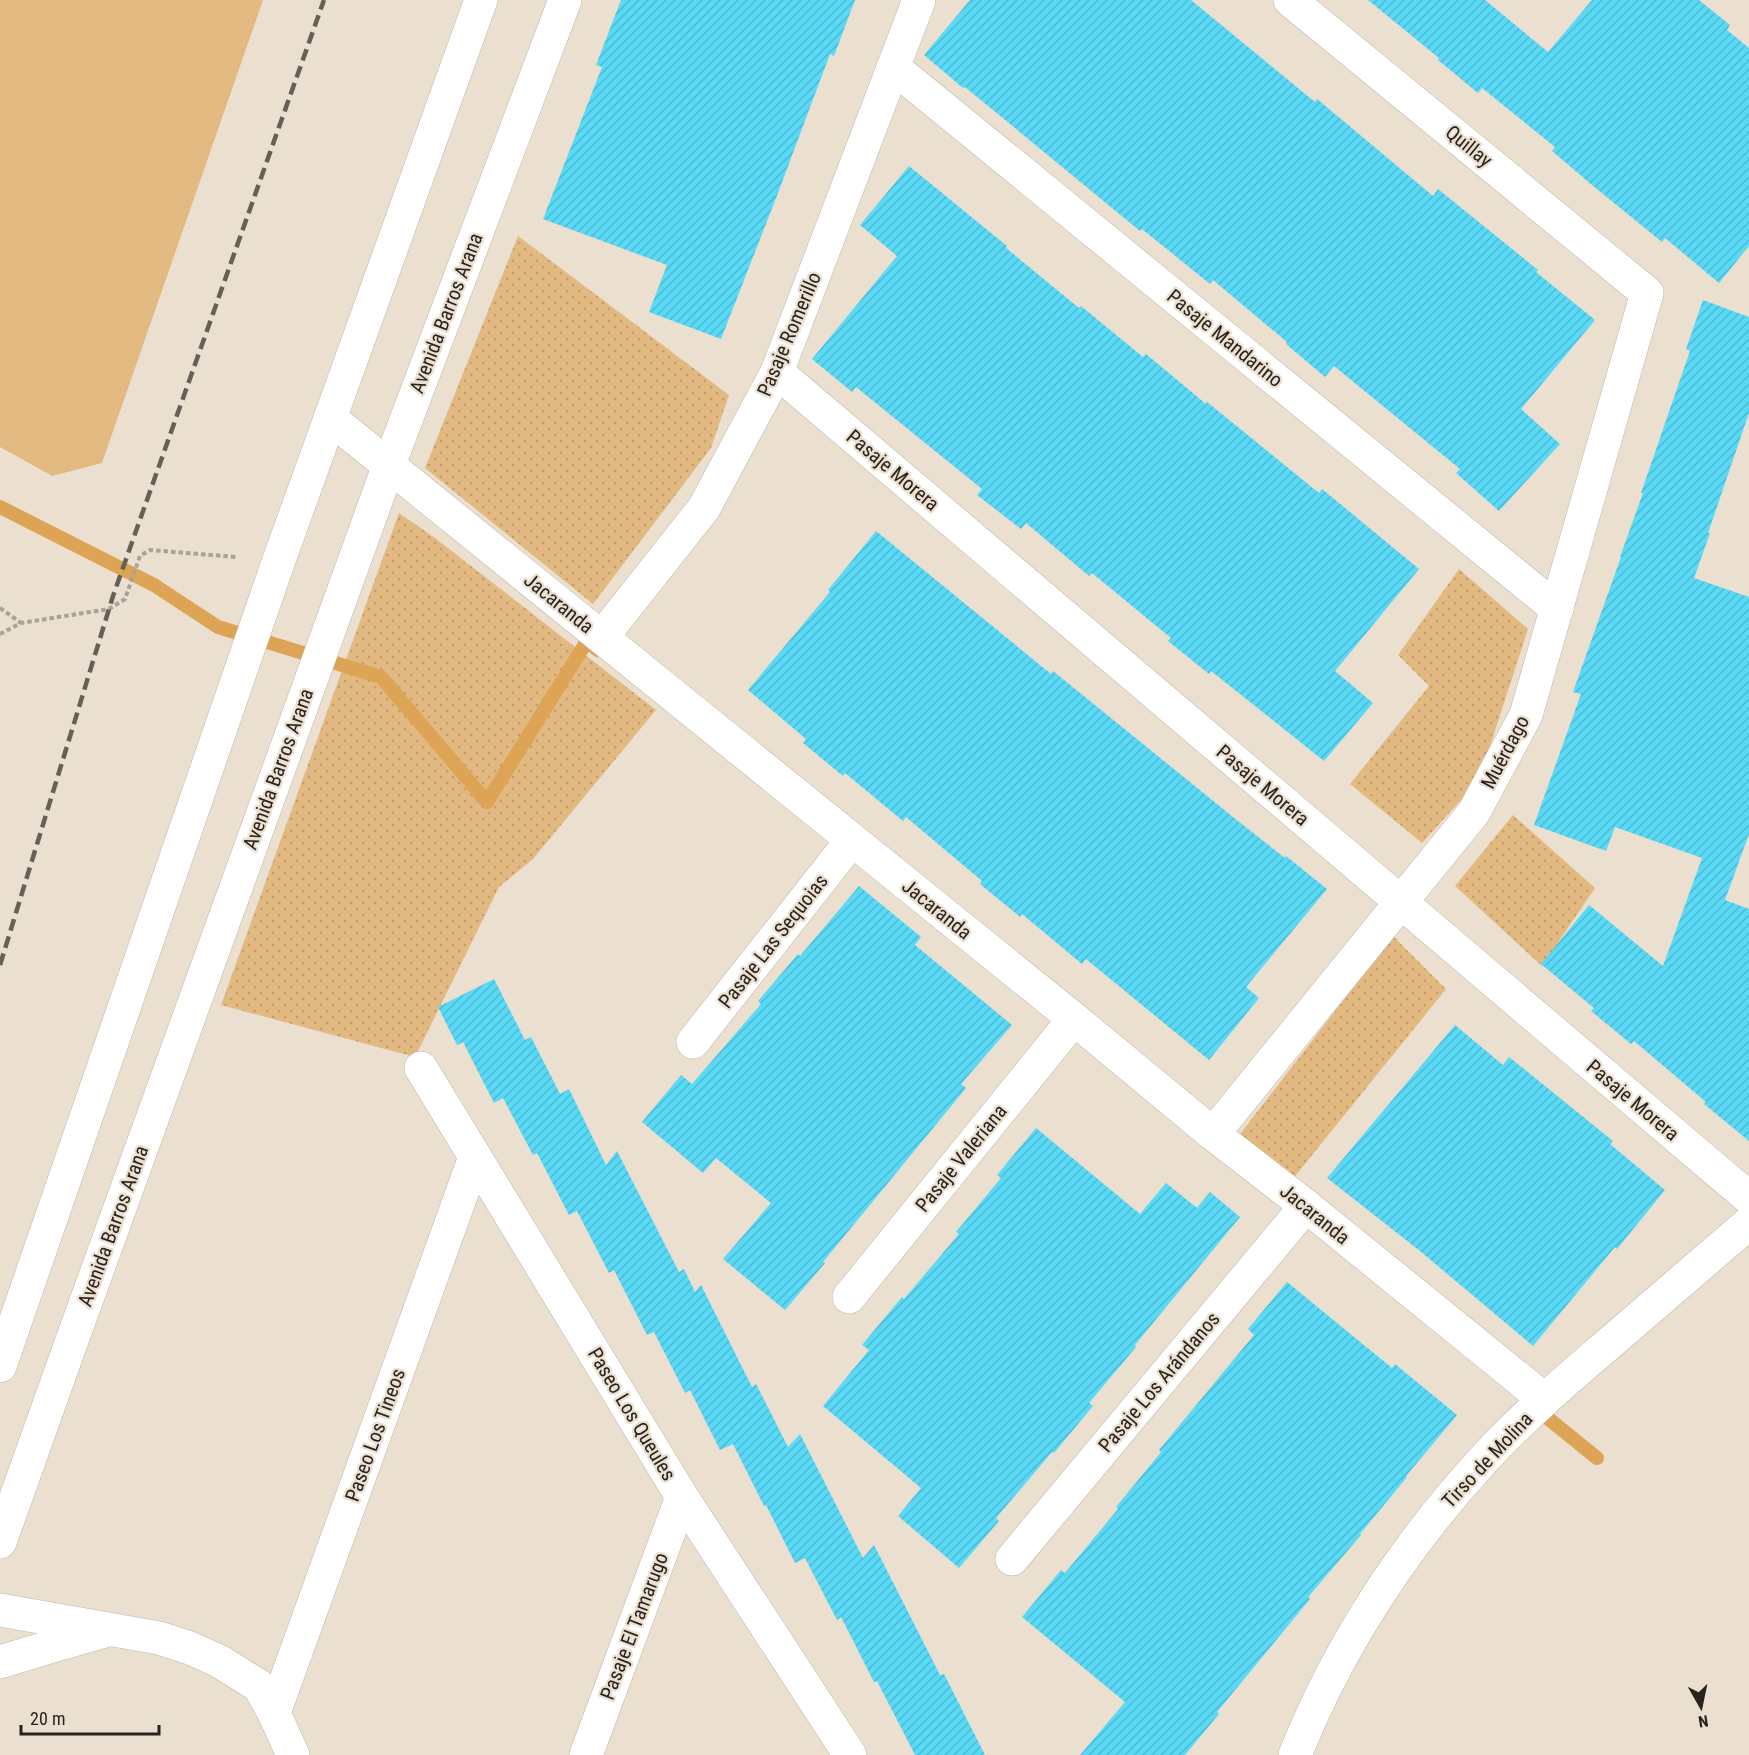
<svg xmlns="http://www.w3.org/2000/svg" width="1749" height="1755" viewBox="0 0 1749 1755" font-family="'Roboto Condensed',sans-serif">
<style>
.grass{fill:url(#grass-dots)}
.pitch{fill:#e3b982}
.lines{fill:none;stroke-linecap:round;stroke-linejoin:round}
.stream{stroke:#dda455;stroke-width:14}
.building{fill:url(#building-hatch)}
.minor-casing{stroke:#c0b5a6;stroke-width:34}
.secondary-casing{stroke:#c0b5a6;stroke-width:34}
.path{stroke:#aba296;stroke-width:4;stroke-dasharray:4.5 3;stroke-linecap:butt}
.minor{stroke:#fff;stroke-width:33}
.secondary{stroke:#fff;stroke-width:33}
.rail{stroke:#676058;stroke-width:4.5;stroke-dasharray:12 6;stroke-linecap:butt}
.labels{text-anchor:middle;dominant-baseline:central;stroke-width:4.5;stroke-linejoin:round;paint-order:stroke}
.street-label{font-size:20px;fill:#27231e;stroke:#ebdfd0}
</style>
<defs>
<pattern id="grass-dots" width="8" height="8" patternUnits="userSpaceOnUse" patternTransform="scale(1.5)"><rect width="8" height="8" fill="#e3b982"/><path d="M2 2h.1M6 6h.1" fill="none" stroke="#c39f70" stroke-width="1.8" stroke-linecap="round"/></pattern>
<pattern id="building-hatch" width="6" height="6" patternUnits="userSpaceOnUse" patternTransform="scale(1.5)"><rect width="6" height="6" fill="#59d9f5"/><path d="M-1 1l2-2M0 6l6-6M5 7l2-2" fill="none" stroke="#4dbad2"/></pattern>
</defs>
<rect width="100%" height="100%" fill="#ebdfd0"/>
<!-- grass -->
<g class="grass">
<polygon points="518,236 729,395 711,448 593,604 425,468"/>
<polygon points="399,513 435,538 656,710 533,859 499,887 415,1057 221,1005"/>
<polygon points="1459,569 1528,629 1479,780 1422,843 1350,784 1429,686 1398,655"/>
<polygon points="1513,815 1595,888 1542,966 1455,886"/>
<polygon points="1393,936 1446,989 1292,1180 1237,1138"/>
</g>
<!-- pitch -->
<polygon class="pitch" points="0,0 263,0 102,463 52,476 0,447"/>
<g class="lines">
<!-- stream -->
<g class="stream">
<polyline points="0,507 154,585 218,627 381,677 487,802 587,641 598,650"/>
<polyline points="1534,1407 1597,1458"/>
</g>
</g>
<!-- building -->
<g class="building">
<polygon points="621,0 855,0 834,56 830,54 778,193 721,339 649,312 667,265 543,219 602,67 596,65"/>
<polygon points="970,0 1191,0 1315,102 1317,99 1433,196 1438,189 1538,270 1536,272 1595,320 1521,409 1560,444 1499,511 1456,473 1460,469 1334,366 1325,377 1286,344 1287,342 1213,280 1210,284 1142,229 1140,231 965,87 963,88 924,55"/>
<polygon points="1368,0 1485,0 1548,52 1592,0 1699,0 1730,25 1727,30 1749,48 1749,246 1719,283 1665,238 1662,242 1592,185 1552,151 1555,147 1482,88 1478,93 1438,60 1439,58"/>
<polygon points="909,166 1007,246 1006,248 1079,308 1081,306 1143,357 1146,354 1206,404 1207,402 1319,493 1322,489 1419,569 1335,671 1373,703 1324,761 1211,671 1209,674 1168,641 1171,638 1092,573 1089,576 1026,523 1021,529 977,495 982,489 856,387 852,392 812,359 897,256 860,225"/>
<polygon points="1703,300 1749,317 1749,413 1708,533 1710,533 1694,578 1749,597 1749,834 1725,900 1749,909 1749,1141 1704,1104 1706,1102 1634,1041 1631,1044 1591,1011 1594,1008 1541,964 1589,905 1663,966 1702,858 1615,827 1606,851 1534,825 1581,694 1573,692 1621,557 1620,557 1643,493 1641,493 1690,351 1686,349"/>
<polygon points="876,531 1051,674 1053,671 1233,817 1285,858 1286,856 1327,889 1246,987 1259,998 1209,1060 1086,959 1082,964 1022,914 1020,917 980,884 982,881 906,817 903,821 845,773 843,776 803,743 806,739 748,690 830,592 828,590"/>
<polygon points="859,886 921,937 915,945 1012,1025 961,1084 966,1088 823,1262 825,1263 785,1310 723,1259 771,1203 716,1158 703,1173 642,1122 681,1075 692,1084 761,1004 758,1001 798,954 800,956"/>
<polygon points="494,979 525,1040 531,1037 560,1094 569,1089 606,1165 617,1151 679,1272 684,1269 695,1292 701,1285 752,1387 756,1384 788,1447 800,1434 863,1558 874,1545 940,1675 944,1674 985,1755 915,1755 877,1681 874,1682 841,1617 837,1620 805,1558 795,1563 766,1505 764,1506 733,1444 720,1450 690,1390 685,1393 654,1332 647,1335 614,1270 609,1273 577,1211 569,1215 537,1153 533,1155 503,1098 494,1103 463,1042 457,1045 438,1007"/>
<polygon points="1455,1025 1503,1065 1509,1057 1613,1141 1610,1144 1665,1190 1617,1249 1615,1247 1533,1346 1420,1251 1327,1178"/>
<polygon points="1036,1128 1140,1214 1166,1183 1197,1208 1210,1192 1240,1217 1135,1345 1136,1347 1089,1403 1093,1406 1054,1453 1052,1452 996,1518 999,1521 959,1568 898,1516 921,1488 823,1406 869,1350 862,1345 902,1297 904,1299 959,1234 956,1232 1001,1178 997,1175"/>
<polygon points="1287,1282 1392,1368 1395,1364 1457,1415 1406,1476 1407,1477 1360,1534 1361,1535 1308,1597 1310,1599 1217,1712 1219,1714 1185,1755 1080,1755 1125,1702 1022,1617 1061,1570 1065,1573 1118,1509 1116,1507 1161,1452 1159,1450 1254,1335 1248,1329"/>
</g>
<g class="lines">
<!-- minor casing -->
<g class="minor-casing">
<g id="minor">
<polyline points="893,67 1557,609"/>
<polyline points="777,372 1749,1198"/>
<polyline points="330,418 1074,1019 1213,1134 1306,1206 1544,1399"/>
<polyline points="602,637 704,508 777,372 919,0"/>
<polyline points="693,1042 852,840"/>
<polyline points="421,1068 682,1497 850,1755"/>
<polyline points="1213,1134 1474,812 1526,715 1647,293 1290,0"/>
<polyline points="849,1297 1074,1019"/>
<polyline points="0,1542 71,1343 389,465 565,0"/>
<polyline points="1012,1559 1306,1206"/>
<polyline points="0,1610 159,1638 190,1648 219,1661 259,1686 274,1713 293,1755"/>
<polyline points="0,1662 46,1648 105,1631"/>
<polyline points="274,1713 475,1157"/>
<polyline points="586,1755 682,1497"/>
<path d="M1295,1755C1339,1645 1405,1545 1485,1458C1522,1418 1563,1383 1605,1347C1653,1306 1701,1264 1749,1223"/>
</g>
</g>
<!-- secondary casing -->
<g class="secondary-casing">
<polyline id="secondary" points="0,1366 279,560 481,0"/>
</g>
<!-- path -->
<g class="path">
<polyline points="0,608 21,623"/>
<polyline points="0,634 21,623 109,609 125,599 140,556 150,550 236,557"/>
</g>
<!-- minor -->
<use href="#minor" class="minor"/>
<!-- secondary -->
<use href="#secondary" class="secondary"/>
<!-- rail -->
<polyline class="rail" points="0,965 113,596 324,0"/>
</g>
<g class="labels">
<!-- street labels -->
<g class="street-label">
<text transform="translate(1469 146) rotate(39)">Quillay</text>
<text transform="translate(446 313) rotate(-69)">Avenida Barros Arana</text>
<text transform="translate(789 334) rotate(-67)">Pasaje Romerillo</text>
<text transform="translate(1225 338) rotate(39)">Pasaje Mandarino</text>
<text transform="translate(893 470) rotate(40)">Pasaje Morera</text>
<text transform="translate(559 603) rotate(39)">Jacaranda</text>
<text transform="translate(1505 752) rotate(-62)">Muérdago</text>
<text transform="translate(278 769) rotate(-70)">Avenida Barros Arana</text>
<text transform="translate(1263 785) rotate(40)">Pasaje Morera</text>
<text transform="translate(937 909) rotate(39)">Jacaranda</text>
<text transform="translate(773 941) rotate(-52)">Pasaje Las Sequoias</text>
<text transform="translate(1633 1100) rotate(40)">Pasaje Morera</text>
<text transform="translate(961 1158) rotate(-51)">Pasaje Valeriana</text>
<text transform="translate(1315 1214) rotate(39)">Jacaranda</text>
<text transform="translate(113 1226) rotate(-70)">Avenida Barros Arana</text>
<text transform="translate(1159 1382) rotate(-50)">Pasaje Los Arándanos</text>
<text transform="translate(632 1414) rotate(59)">Paseo Los Queules</text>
<text transform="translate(375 1435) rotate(-70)">Paseo Los Tineos</text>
<text transform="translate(1487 1460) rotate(-47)">Tirso de Molina</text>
<text transform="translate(634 1626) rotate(-69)">Pasaje El Tamarugo</text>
</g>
</g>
<!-- north arrow -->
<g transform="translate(1701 1707) rotate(171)" stroke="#ebdfd0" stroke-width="4.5" paint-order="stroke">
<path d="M0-4.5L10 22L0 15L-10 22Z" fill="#27231e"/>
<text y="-9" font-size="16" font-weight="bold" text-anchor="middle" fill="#27231e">N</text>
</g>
<!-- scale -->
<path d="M21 1725v9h138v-9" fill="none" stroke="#27231e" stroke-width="3"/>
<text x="30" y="1725" font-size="18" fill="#27231e" stroke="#ebdfd0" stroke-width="4.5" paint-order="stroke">20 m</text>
</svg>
